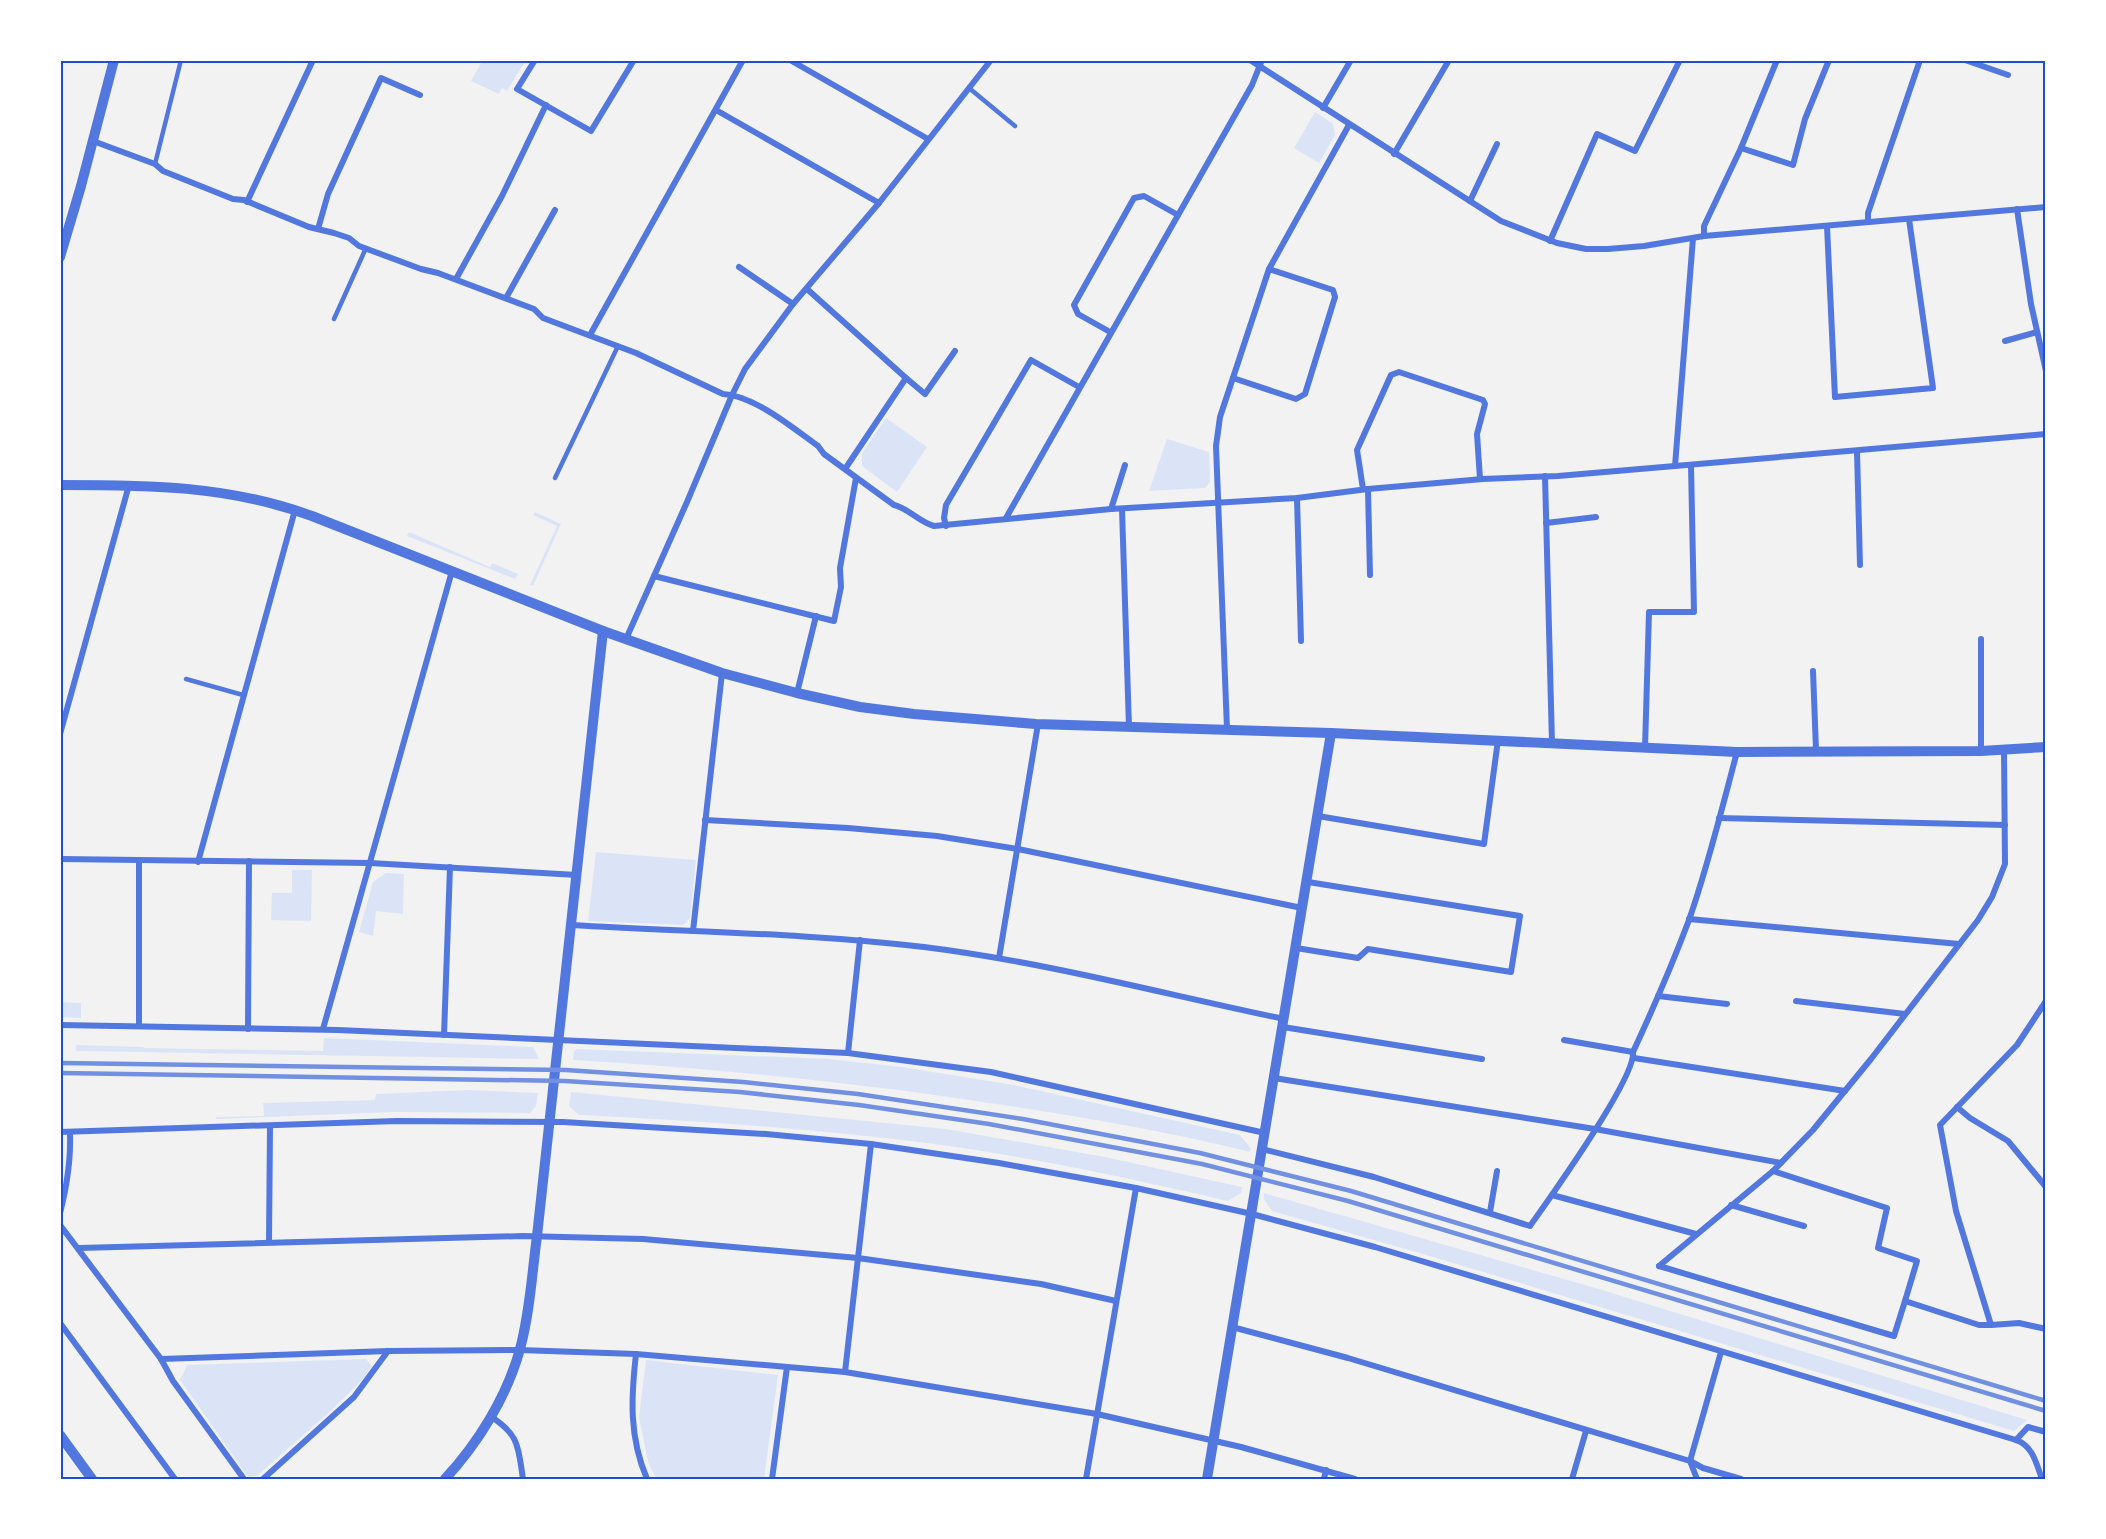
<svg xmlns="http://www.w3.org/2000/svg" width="2106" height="1539" viewBox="0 0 2106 1539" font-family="Georgia,serif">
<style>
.green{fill:#dbe4f7}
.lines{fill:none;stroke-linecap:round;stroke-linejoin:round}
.service{stroke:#5277de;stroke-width:4.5}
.minor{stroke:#5277de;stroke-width:6}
.tertiary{stroke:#5277de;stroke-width:10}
.rail{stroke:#7290e2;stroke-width:4.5}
.neatline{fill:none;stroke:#1d4ed8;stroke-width:2}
</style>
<rect width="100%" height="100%" fill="#f2f2f2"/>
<!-- green -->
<g class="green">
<polygon points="483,60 526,60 507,91 502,88 499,94 471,81"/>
<polygon points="1315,112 1333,124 1335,135 1319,163 1294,148"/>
<polygon points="886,418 927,447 897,492 862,466 862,453"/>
<polygon points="1167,439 1209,452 1210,482 1205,488 1149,491"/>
<polygon points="535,512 561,524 533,586 530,585 557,526 533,515"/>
<polygon points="409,532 490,567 492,563 518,574 515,579 407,536"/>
<polygon points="596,852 696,860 690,918 683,925 588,921"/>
<polygon points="292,870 312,870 311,921 271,920 272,893 292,893"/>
<polygon points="386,873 404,874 403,914 376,911 373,936 359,932 373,882"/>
<polygon points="60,1002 81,1003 81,1018 60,1017"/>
<polygon points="324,1038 533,1047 539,1059 76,1051 76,1045 143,1047 144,1048 323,1051"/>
<path d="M577,1049L829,1059L902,1067L1014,1085L1240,1135L1251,1149L1250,1152C1175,1133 1099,1120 1022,1108C873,1084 724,1069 573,1060L574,1051Z"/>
<polygon points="468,1090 538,1093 536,1106 530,1113 392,1112 216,1119 216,1117 264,1116 263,1103 375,1100 376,1094"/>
<path d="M571,1092L946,1129L1105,1157L1242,1187L1241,1193L1228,1201C1124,1177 1018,1154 911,1141C801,1128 690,1120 579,1115L569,1106Z"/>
<polygon points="1264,1193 1592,1287 2027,1420 2014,1431 1423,1254 1272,1211 1264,1199"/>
<polygon points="366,1359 372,1366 363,1379 334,1408 257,1476 248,1477 180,1380 187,1365"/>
<polygon points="646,1360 778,1375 764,1479 656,1479 648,1462 639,1417"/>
</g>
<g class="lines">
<!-- service -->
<g class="service">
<polyline points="969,88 1015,126"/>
<polyline points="155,164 181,60"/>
<polyline points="334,319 366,248"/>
<polyline points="555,478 618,346"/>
<polyline points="186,679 243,695"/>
</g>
<!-- minor -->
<g class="minor">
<polyline points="535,60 517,89 591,131 634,60"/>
<polyline points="790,60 928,139"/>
<polyline points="1250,60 1501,221 1557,243 1586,249 1608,249 1644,246 1704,236 2046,207"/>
<polyline points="1965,60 2008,75"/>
<polyline points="1323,108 1351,60"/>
<polyline points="716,110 879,203"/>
<path d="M93,141L155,164L163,171L233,199L244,200L309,227L334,233L349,238L359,246L421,269L438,273L534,309L543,318L636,353L723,394C755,396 793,428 818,446L824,454L894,505C908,508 919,522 934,526L1111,509L1297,498L1368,489L1483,479L1558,476L2046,434"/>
<polyline points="1741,148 1793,165 1805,119 1829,60"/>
<polyline points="1394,154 1449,60"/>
<polyline points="1470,201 1497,144"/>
<polyline points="247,202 313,60"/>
<polyline points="2017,209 2031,304 2046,371"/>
<polyline points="1868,221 1868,213 1920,60"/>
<polyline points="1827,226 1835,397 1933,388 1909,219"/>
<polyline points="318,229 328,194 381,78 420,95"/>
<polyline points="1704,236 1704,226 1741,148 1777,60"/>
<polyline points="1550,241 1597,134 1635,151 1680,60"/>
<polyline points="739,267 793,304"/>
<polyline points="456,279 502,196 546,105"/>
<polyline points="807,289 906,378 845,469"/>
<polyline points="506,298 555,210"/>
<polyline points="1110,332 1078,314 1074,305 1134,198 1144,196 1178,215"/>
<polyline points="590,335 743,60"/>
<polyline points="2005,341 2037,332"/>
<polyline points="906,378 925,394 955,351"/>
<polyline points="1233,378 1296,399 1305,394 1335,297 1333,290 1269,269"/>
<polyline points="1857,451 1860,565"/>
<polyline points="1675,466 1693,238"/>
<polyline points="1545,476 1552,743"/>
<polyline points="1363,489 1357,450 1391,375 1399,372 1483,400 1485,404 1477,434 1480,479"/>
<polyline points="1368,489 1370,575"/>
<polyline points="1297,498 1301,641"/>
<polyline points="1111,509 1125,465"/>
<polyline points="1122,509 1129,727"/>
<polyline points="1006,518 1252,85 1262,60"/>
<polyline points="1546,523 1596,517"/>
<polyline points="946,526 944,518 946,505 1031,360 1079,387"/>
<polyline points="654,576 834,621 841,587 840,568 856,478"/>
<polyline points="626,639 687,502 732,395 745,369 793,304 879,203 991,60"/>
<polyline points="1813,671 1816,750"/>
<polyline points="797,693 816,616"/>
<polyline points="1227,729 1216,446 1220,417 1269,269 1349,125"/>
<polyline points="60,734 129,485"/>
<polyline points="1645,748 1649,612 1694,612 1691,465"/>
<polyline points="1981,751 1981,639"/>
<polyline points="1318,816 1484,844 1498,740"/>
<polyline points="1719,818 2005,825"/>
<polyline points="705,820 848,828 937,836 1018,849 1302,908"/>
<polyline points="60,859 370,863 577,875"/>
<polyline points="198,862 295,510"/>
<polyline points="1689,919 1959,944"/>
<path d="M571,925C689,932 807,933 924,947C1045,962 1164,994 1284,1019"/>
<polyline points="693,931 722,673"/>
<polyline points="1296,948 1358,958 1368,949 1511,972 1520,916 1308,882"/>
<polyline points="999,958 1038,724"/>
<polyline points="1658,996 1727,1004"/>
<polyline points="1796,1001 1905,1014"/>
<polyline points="2046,1001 2017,1045 1940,1125 1956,1211 1991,1325 2019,1323 2046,1329"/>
<polyline points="60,1025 338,1030 848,1053 991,1072 1265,1133"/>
<polyline points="139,1026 139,860"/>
<polyline points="1283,1027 1482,1059"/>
<polyline points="248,1029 249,861"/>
<polyline points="323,1029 452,571"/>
<polyline points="444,1035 450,867"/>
<polyline points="1564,1040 1633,1052"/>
<polyline points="848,1053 860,940"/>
<polyline points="1634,1058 1845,1091"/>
<polyline points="1274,1078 1595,1129 1781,1163"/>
<polyline points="1957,1107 1970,1118 2008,1141 2046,1187"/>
<path d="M60,1132L397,1121L563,1122L766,1134L871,1144L999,1163L1136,1188L1252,1214L1375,1247L2016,1440C2033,1446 2036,1463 2042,1479"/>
<path d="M1262,1149L1374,1177L1530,1226C1549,1199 1636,1078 1633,1052C1653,1009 1672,965 1689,920C1708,866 1722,808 1737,752"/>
<polyline points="1773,1171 1887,1208 1878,1248 1917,1261 1905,1301"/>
<polyline points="1552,1195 1696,1234"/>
<polyline points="1731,1205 1804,1226"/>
<polyline points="1490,1212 1497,1171"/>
<path d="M60,1213C67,1186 71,1160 70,1132"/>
<polyline points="60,1225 161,1359 173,1381 244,1479"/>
<polyline points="269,1242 270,1126"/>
<polyline points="79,1248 523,1236 643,1239 858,1258 1041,1284 1116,1301"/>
<polyline points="1659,1266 1773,1171 1813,1130 1871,1059 1978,920 1992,897 2005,864 2004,750"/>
<polyline points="1659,1266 1894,1336 1905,1301 1979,1325 1991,1325"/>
<polyline points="60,1323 175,1479"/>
<polyline points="1232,1327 1348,1358 1690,1461 1703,1468 1741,1479"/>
<path d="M636,1354C631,1398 629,1437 647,1479"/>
<polyline points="161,1359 388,1351 519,1350 636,1354 845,1372 1097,1414 1241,1447 1355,1479"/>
<polyline points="845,1372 871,1144"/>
<path d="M490,1416C520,1435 518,1447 523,1479"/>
<polyline points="2016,1440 2028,1427 2046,1432"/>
<polyline points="263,1479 354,1397 388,1351"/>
<polyline points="772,1479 787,1367"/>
<polyline points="1086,1479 1136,1188"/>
<polyline points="1324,1479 1326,1470"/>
<polyline points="1572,1479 1586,1431"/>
<polyline points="1697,1479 1690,1461 1721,1352"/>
</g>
<!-- tertiary -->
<g class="tertiary">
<polyline points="60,257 81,186 114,60"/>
<path d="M60,485C148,485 227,485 312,516L603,631L722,673L797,693L860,707L914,714L1036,724L1331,733L1737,752L1981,751L2046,747"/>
<polyline points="60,1435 92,1479"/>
<path d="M445,1479C478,1443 507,1397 520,1349C530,1312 532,1273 537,1236L603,631"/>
<polyline points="1207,1479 1331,733"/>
</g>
<!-- rail -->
<g class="rail">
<polyline points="60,1063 566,1070 743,1082 858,1094 1023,1119 1200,1153 1351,1191 2046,1401"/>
<polyline points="60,1073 565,1081 740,1092 859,1105 989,1124 1202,1164 1348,1201 2046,1411"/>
</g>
</g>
<!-- border -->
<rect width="2106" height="1539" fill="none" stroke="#ffffff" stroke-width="123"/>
<rect x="62" y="62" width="1982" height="1416" class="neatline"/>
</svg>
